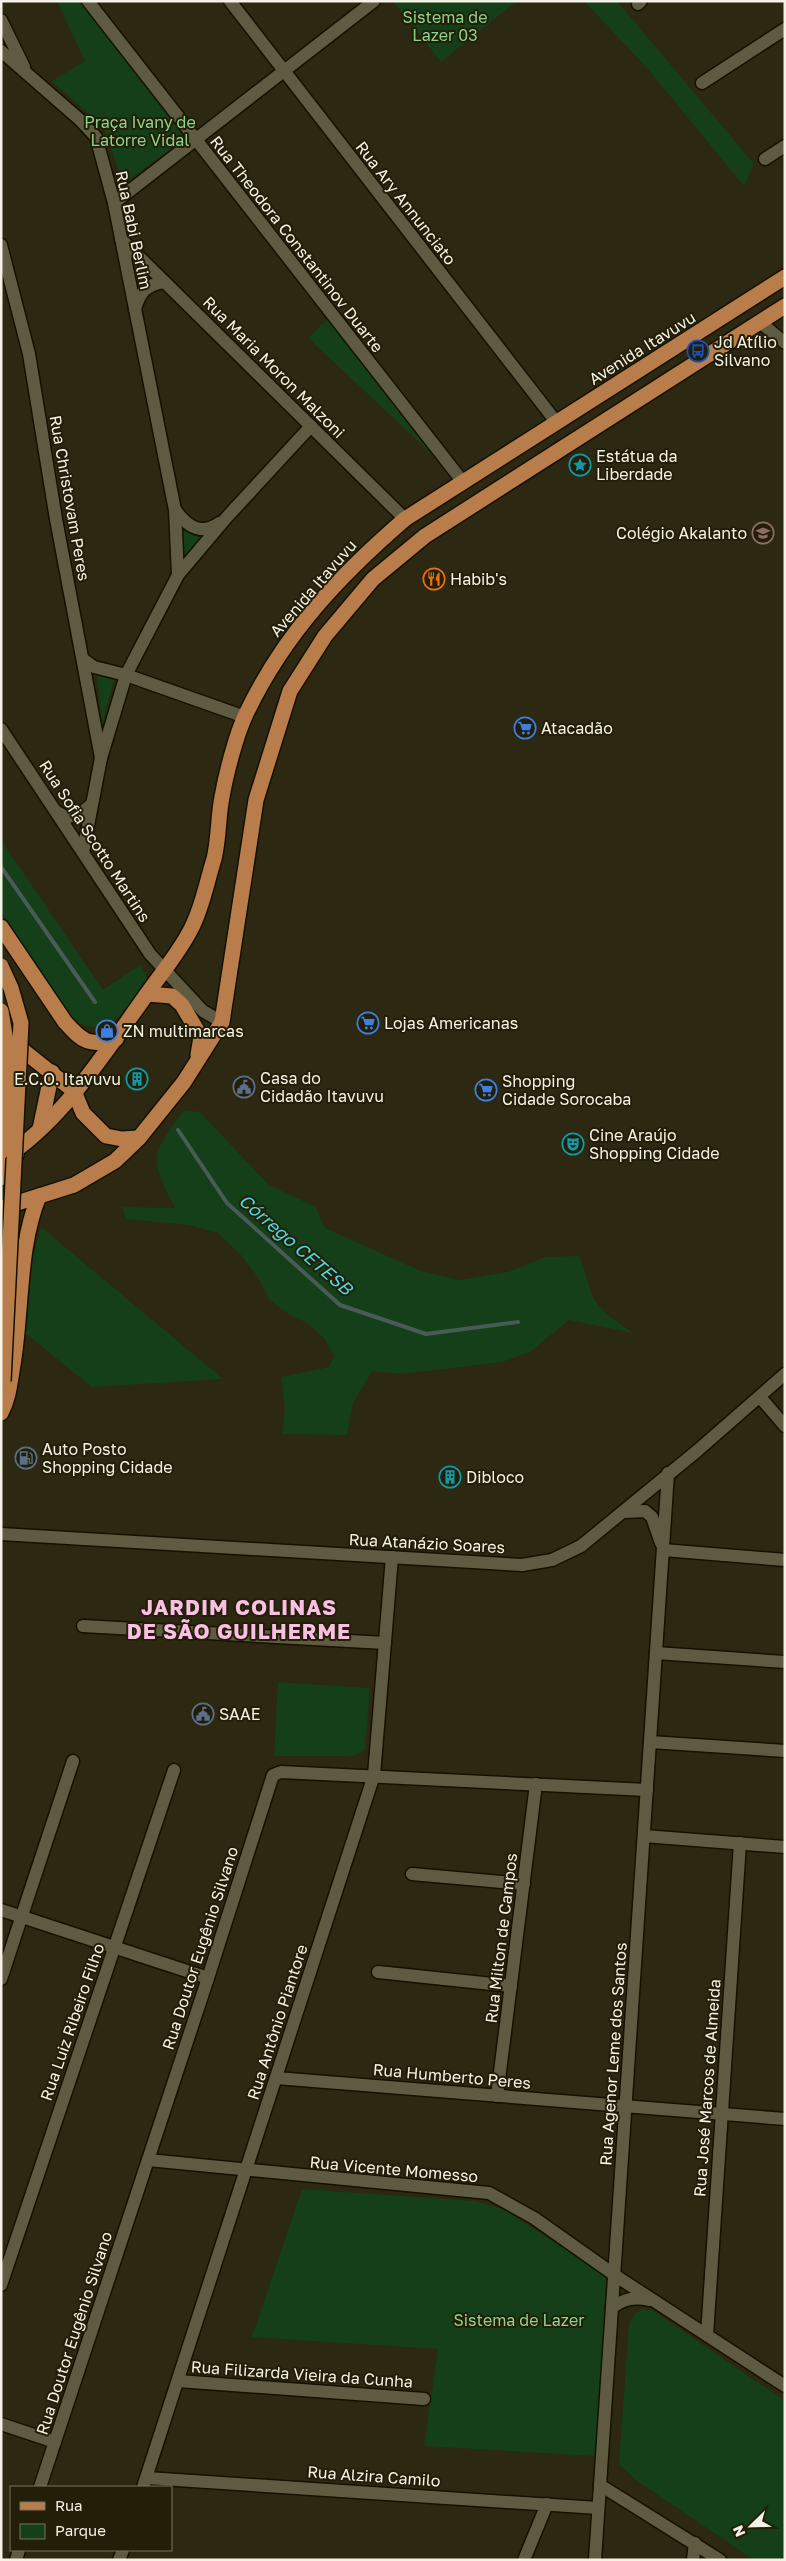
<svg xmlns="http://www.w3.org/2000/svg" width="786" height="2561" viewBox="0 0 786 2561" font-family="'Golos Text',sans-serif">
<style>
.green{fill:#143f18}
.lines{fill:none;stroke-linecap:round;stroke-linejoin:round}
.stream{stroke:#495b57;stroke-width:4}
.minor-casing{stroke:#151100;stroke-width:15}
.major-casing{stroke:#151100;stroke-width:18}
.minor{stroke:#5f5b43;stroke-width:12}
.major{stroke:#b97c4b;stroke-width:15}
.major-bridge-casing{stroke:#151100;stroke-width:18;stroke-linecap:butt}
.major-bridge{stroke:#b97c4b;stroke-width:15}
.labels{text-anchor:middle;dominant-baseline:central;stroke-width:4;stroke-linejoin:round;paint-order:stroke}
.park-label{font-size:16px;fill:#8cd48d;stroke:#231e08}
.street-label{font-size:16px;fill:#f4f2e4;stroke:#231e08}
.poi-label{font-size:16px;fill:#f4f2e4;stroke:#231e08;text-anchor:start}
.water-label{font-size:18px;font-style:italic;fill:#48dade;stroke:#231e08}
.district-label{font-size:21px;font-weight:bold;letter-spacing:1px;fill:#fac0e4;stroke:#231e08}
</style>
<rect width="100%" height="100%" fill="#2c2811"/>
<!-- green -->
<g class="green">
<polygon points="57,1 81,1 180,132 182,138 180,142 130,179 125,180 120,175 105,131 97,121 52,81 85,61"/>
<polygon points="396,1 517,1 441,62 394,3"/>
<polygon points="584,1 617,1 754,164 744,186 647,68"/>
<polygon points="329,318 450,471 308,338"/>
<polygon points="184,527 205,534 181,562 183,532"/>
<polygon points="97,675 114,680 102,724"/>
<path d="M1,840L103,990L141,964L147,979C130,1004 109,1043 74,1020L1,911Z"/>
<path d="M184,1110L200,1112L269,1185L316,1207L325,1228L421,1271L459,1280L508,1272L545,1257L579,1256C585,1269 587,1281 592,1294C597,1310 620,1323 633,1333L569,1320L530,1352L502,1362L401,1374L372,1371L353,1403L347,1435L282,1434L285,1409L281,1377L329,1367L334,1356L324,1338L307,1323L285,1312L269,1299L259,1279L241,1255L218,1233L189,1225L126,1219L122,1207L175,1208C149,1156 150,1157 184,1110Z"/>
<polygon points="41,1227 223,1379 92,1387 25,1333 32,1260"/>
<polygon points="278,1682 370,1688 365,1749 359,1754 351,1756 274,1756"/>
<polygon points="302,2189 475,2201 505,2210 606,2276 607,2285 596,2456 424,2446 438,2349 252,2337"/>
<polygon points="643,2309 652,2310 785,2401 785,2560 754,2560 636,2480 619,2464 629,2323 637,2312"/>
</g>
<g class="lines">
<!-- stream -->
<g class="stream">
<polyline points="1,867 95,1002"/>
<polyline points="178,1130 227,1203 340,1305 426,1334 518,1322"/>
</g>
<!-- minor casing -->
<g class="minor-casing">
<g id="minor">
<polyline points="88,1 463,482"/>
<polyline points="230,1 557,423"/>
<polyline points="638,4 641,1"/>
<polyline points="1,20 24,67"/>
<polyline points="1,51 79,119 96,137 114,203 175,510 178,575"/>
<polyline points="702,83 785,29"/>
<polyline points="765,159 785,146"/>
<polyline points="114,203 374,1"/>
<polyline points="121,239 405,519"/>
<polyline points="1,245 29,354 56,519 101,758"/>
<path d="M135,309C140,292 146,285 164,282"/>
<polyline points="760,322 785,343"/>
<path d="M176,511C187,526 201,536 219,523"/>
<polyline points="83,659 94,667 126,675 245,717"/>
<polyline points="1,729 150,954 203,1011 222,1022"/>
<path d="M57,812C70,822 80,814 91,805"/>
<polyline points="83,852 101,758 126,675 178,575 227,517 311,426"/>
<polyline points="760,1397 785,1426"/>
<polyline points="624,1512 645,1511 652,1517 661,1543"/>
<polyline points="1,1534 522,1565 552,1560 581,1546 697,1451 785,1374"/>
<polyline points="663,1550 785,1560"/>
<polyline points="83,1626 385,1643"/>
<polyline points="656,1653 785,1662"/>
<polyline points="650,1742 785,1751"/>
<polyline points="644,1836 785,1847"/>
<polyline points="412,1874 524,1884"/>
<polyline points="1,1910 208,1978"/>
<polyline points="378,1972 511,1986"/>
<polyline points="1,1979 73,1761"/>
<polyline points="276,2078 785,2119"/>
<polyline points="497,2096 536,1784"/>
<polyline points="148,2160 489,2193 534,2218 619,2278 785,2386"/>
<polyline points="1,2285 174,1770"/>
<path d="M612,2308C624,2298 635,2297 650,2300"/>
<polyline points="707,2335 740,1843"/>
<polyline points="178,2381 424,2399"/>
<polyline points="1,2424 55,2442"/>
<polyline points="147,2478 598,2508"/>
<polyline points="600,2485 720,2560"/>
<polyline points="40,2487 208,1978 273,1775 281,1772 647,1790"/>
<polyline points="143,2487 374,1775 392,1557"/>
<polyline points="16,2560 19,2550"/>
<polyline points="119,2560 123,2550"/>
<polyline points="524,2560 547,2504"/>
<polyline points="595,2560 668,1473"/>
<polyline points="693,2560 695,2543"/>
</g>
</g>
<!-- major casing -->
<g class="major-casing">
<g id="major">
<path d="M1,927L65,1022C84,1043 89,1046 116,1039"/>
<polyline points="147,994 172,996 182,1005 201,1037 198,1055"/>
<polyline points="13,1040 20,1048 74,1091 83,1113 106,1136 122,1139 139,1138"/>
<polyline points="40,1129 52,1072"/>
<path d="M1,1160C62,1122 105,1052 147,994C162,972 179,953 191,929C202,909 207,881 214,859C219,839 218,817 222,797C226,774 236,735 246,714C284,634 339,576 405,519L785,277"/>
<polyline points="1,1178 16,1155"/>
<polyline points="1,1208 74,1185 115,1161 139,1138 184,1082 222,1022 256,800 290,691 325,636 373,579 425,536 785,306"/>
<path d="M1,1413C9,1398 10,1382 13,1365C22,1311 18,1246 39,1196"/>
</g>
</g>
<!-- minor -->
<use href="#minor" class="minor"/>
<!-- major -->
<use href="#major" class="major"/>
<!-- major-bridge casing -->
<g class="major-bridge-casing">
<g id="major-bridge">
<polyline points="1,966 11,988 21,1023 3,1381"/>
<polyline points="1,1011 6,1041 1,1152"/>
</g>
</g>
<!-- major-bridge -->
<use href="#major-bridge" class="major-bridge"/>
</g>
<!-- icons -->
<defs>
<g id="bus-ring" transform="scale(1.125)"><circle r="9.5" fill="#231e08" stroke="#1a4fb4" stroke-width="1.5"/><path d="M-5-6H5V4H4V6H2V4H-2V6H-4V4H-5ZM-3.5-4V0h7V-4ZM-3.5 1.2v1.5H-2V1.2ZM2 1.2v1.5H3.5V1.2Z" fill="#1a4fb4"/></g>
<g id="sight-ring" transform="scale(1.125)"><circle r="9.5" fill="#231e08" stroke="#0f9aa8" stroke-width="1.5"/><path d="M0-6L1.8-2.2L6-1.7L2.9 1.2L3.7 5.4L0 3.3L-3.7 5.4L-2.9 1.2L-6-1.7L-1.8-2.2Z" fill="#0f9aa8"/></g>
<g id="school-ring" transform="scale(1.125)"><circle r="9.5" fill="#231e08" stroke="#8d6e63" stroke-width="1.5"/><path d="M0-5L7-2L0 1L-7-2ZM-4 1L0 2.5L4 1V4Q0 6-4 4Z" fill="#8d6e63"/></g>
<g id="restaurant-ring" transform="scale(1.125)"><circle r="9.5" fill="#231e08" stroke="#e8710a" stroke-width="1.5"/><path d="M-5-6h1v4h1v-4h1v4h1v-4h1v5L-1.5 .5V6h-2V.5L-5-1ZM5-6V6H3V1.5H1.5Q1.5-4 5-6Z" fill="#e8710a"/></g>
<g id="supermarket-ring" transform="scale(1.125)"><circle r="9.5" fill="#231e08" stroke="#3f7fe0" stroke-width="1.5"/><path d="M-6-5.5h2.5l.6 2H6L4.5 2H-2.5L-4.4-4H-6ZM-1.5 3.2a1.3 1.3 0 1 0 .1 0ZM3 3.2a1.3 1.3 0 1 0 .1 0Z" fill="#3f7fe0"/></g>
<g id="shop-ring" transform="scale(1.125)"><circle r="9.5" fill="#231e08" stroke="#3f7fe0" stroke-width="1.5"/><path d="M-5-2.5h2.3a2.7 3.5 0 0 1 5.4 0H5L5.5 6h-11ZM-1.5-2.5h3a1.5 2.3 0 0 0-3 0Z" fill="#3f7fe0"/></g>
<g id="building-ring" transform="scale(1.125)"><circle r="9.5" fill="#231e08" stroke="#0f9aa8" stroke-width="1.5"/><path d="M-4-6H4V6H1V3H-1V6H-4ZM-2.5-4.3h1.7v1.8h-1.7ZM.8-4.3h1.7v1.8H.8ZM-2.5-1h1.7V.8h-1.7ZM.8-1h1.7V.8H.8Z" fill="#0f9aa8"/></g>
<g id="civic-ring" transform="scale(1.125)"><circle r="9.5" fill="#231e08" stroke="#5c6f8a" stroke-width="1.5"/><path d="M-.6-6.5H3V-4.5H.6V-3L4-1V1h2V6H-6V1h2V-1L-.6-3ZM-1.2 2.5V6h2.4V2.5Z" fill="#5c6f8a"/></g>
<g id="theatre-ring" transform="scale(1.125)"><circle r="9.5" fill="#231e08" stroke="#0f9aa8" stroke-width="1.5"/><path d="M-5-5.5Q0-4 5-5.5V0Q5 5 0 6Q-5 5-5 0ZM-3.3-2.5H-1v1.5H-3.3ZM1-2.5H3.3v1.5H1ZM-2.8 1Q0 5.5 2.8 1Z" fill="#0f9aa8"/></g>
<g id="fuel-ring" transform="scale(1.125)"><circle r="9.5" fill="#231e08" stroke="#5c6f8a" stroke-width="1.5"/><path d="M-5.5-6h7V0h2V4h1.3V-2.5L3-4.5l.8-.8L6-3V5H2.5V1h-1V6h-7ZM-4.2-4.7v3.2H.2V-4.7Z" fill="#5c6f8a"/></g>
</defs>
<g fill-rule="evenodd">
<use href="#bus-ring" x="698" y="351"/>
<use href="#sight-ring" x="580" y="465"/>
<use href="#school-ring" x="763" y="533"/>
<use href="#restaurant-ring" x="434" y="579"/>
<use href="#supermarket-ring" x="525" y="728"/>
<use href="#supermarket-ring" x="368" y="1023"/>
<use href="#shop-ring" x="107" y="1031"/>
<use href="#building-ring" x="137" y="1079"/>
<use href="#civic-ring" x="244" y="1087"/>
<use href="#supermarket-ring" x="486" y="1090"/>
<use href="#theatre-ring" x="573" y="1144"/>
<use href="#fuel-ring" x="26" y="1458"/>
<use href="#building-ring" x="450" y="1477"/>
<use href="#civic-ring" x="203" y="1714"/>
</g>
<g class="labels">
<!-- park labels -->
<g class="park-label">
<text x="445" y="17">Sistema de<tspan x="445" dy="18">Lazer 03</tspan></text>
<text x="140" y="122">Praça Ivany de<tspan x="140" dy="18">Latorre Vidal</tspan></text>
<text x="519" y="2320">Sistema de Lazer</text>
</g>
<!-- street labels -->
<g class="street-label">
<text transform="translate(406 203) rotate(52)">Rua Ary Annunciato</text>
<text transform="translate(134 230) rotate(78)">Rua Babi Berlim</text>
<text transform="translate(297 244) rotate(52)">Rua Theodora Constantinov Duarte</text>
<text transform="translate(642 348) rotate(-32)">Avenida Itavuvu</text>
<text transform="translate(274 367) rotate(45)">Rua Maria Moron Malzoni</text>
<text transform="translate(70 498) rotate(80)">Rua Christovam Peres</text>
<text transform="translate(313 588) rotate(-49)">Avenida Itavuvu</text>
<text transform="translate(95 841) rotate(57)">Rua Sofia Scotto Martins</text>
<text transform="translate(427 1543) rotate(3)">Rua Atanázio Soares</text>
<text transform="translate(501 1938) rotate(-83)">Rua Milton de Campos</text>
<text transform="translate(200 1948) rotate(-72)">Rua Doutor Eugênio Silvano</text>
<text transform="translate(72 2022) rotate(-71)">Rua Luiz Ribeiro Filho</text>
<text transform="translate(277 2022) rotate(-72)">Rua Antônio Piantore</text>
<text transform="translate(613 2054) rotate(-86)">Rua Agenor Leme dos Santos</text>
<text transform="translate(452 2076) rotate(5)">Rua Humberto Peres</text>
<text transform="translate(707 2088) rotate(-86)">Rua José Marcos de Almeida</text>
<text transform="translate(394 2169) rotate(5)">Rua Vicente Momesso</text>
<text transform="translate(74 2333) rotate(-72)">Rua Doutor Eugênio Silvano</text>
<text transform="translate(302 2374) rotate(4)">Rua Filizarda Vieira da Cunha</text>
<text transform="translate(374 2476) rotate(4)">Rua Alzira Camilo</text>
</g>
<!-- poi labels -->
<g class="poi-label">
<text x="714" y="342">Jd Atílio<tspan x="714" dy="18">Silvano</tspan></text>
<text x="596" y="456">Estátua da<tspan x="596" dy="18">Liberdade</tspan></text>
<text x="747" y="533" text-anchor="end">Colégio Akalanto</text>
<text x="450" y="579">Habib's</text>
<text x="541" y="728">Atacadão</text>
<text x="384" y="1023">Lojas Americanas</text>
<text x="123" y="1031">ZN multimarcas</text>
<text x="260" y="1078">Casa do<tspan x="260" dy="18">Cidadão Itavuvu</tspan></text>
<text x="121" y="1079" text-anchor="end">E.C.O. Itavuvu</text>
<text x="502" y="1081">Shopping<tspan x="502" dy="18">Cidade Sorocaba</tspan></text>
<text x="589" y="1135">Cine Araújo<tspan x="589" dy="18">Shopping Cidade</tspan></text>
<text x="42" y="1449">Auto Posto<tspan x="42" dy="18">Shopping Cidade</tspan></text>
<text x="466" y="1477">Dibloco</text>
<text x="219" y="1714">SAAE</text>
</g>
<!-- water labels -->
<g class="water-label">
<text transform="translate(296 1244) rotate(41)">Córrego CETESB</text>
</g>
<!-- district labels -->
<g class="district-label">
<text x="239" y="1607">JARDIM COLINAS<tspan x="239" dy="24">DE SÃO GUILHERME</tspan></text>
</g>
</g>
<!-- border -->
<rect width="786" height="2561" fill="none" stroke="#f4f2e4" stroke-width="5"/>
<!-- legend -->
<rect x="10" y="2486" width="162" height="65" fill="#231e08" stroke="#777360"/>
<rect x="20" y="2502" width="25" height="8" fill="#b97c4b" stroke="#777360"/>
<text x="55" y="2511" font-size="15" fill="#f4f2e4">Rua</text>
<rect x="20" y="2524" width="25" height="15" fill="#143f18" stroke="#777360"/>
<text x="55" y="2536" font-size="15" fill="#f4f2e4">Parque</text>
<!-- north arrow -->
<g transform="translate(751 2526) rotate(247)" stroke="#231e08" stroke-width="4" paint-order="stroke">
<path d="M0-4L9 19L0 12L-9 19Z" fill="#f4f2e4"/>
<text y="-8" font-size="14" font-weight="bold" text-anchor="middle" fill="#f4f2e4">N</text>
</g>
</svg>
